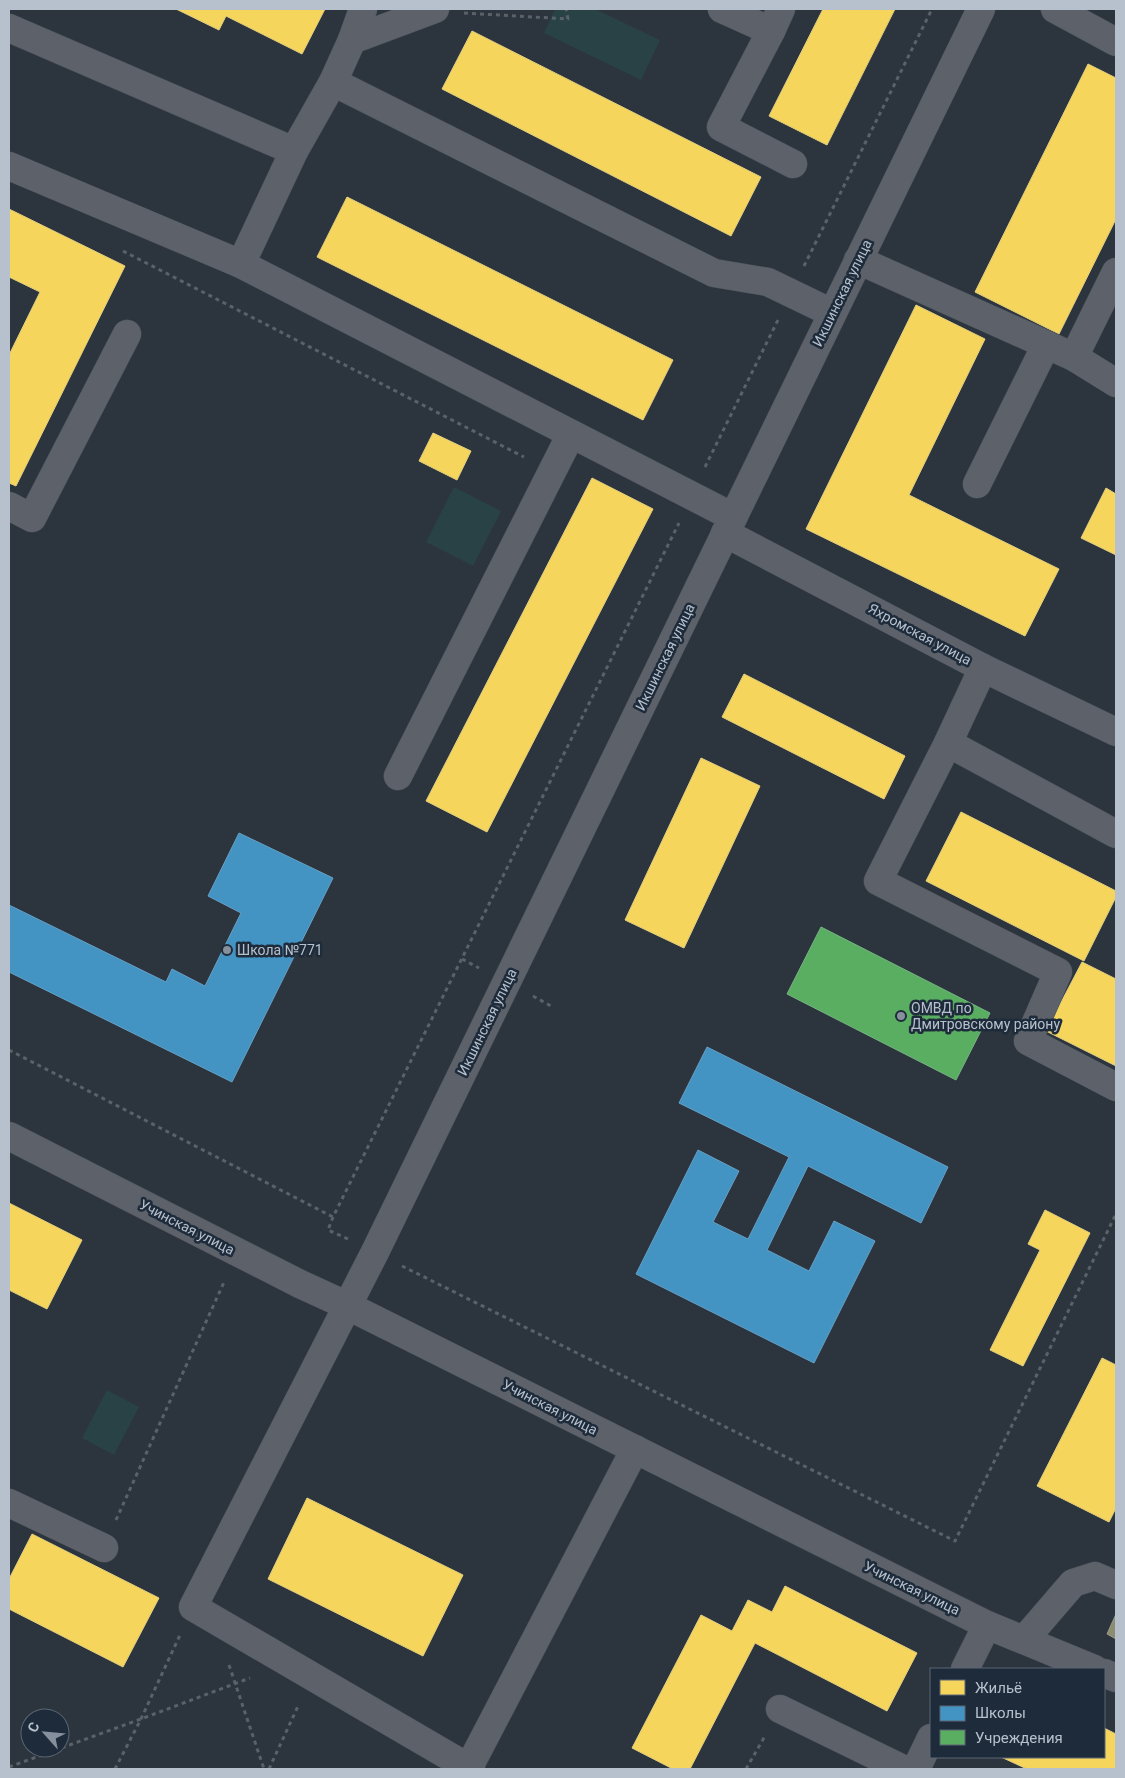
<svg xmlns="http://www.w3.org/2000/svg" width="1125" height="1778" viewBox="0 0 1125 1778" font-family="Roboto,sans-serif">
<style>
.green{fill:#284245}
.homes{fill:#f6d55c;stroke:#e3cf7e}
.schools{fill:#4393c3;stroke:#66a1c6}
.public{fill:#5aae61;stroke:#76b482}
.industry{fill:#8c8c6e;stroke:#999c8b}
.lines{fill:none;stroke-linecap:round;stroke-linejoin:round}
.minor-casing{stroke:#4b5158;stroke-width:29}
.path{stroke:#5a6268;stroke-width:3;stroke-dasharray:4 4;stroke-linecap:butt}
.minor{stroke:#5d626a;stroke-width:28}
.poi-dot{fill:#86909c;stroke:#1e2b3a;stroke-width:2}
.labels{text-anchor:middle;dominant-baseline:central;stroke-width:5;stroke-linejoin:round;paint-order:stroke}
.street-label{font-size:14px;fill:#b7c1ce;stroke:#1e2b3a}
.poi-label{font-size:14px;fill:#b7c1ce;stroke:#1e2b3a;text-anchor:start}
</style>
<rect width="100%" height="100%" fill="#2c353e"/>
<!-- green -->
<g class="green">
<polygon points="555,9 595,9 660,40 641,80 544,33"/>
<polygon points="454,487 501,511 473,566 426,542"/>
<polygon points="107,1390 139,1407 114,1455 82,1438"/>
</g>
<!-- homes -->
<g class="homes">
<polygon points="176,9 325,9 302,54 226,16 219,30"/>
<polygon points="823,9 895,9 827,145 769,116"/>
<polygon points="472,31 761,177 731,236 442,89"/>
<polygon points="1088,64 1116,78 1116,219 1059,334 975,292"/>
<polygon points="347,197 673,360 643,420 317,257"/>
<polygon points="9,209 125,266 16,486 9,483 9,355 40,292 9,277"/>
<polygon points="916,305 985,339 909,495 1059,569 1025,636 806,529"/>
<polygon points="433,433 471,451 457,480 419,461"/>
<polygon points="592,478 653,509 487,832 426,801"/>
<polygon points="1106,488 1116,494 1116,555 1081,538"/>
<polygon points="744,674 905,756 884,799 722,717"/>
<polygon points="701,758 760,786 684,948 625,920"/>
<polygon points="961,812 1116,891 1116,897 1084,961 926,881"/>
<polygon points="1082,962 1116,979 1116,1066 1046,1031"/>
<polygon points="9,1203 82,1240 47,1309 9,1290"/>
<polygon points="1045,1210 1090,1233 1023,1366 990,1350 1040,1250 1028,1244"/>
<polygon points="1102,1358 1116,1365 1116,1508 1109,1522 1037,1486"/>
<polygon points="307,1498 463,1575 423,1656 268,1579"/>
<polygon points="32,1534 159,1598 123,1667 9,1609 9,1579"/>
<polygon points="785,1586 917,1653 887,1711 755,1643 690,1769 673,1769 632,1748 701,1615 732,1631 748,1600 772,1612"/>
<polygon points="1104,1728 1116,1734 1116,1769 1027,1769 1001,1757 1104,1757"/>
</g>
<!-- schools -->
<g class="schools">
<polygon points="239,833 333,878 232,1082 9,972 9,905 166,982 172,969 205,986 241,913 208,896"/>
<polygon points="707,1047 948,1167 921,1223 808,1166 767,1250 809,1271 834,1221 875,1241 814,1363 636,1274 698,1150 739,1171 713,1222 748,1239 789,1157 679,1103"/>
</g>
<!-- public -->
<polygon class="public" points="821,927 990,1013 956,1080 787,994"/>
<!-- industry -->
<polygon class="industry" points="1116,1614 1116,1639 1107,1634"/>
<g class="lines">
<!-- minor casing -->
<g class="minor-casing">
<g id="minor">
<polyline points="435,9 352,40 333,82 294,151 241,264 733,517"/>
<polyline points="722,9 771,31 781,9"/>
<polyline points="1055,9 1116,42"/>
<polyline points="9,28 294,151"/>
<polyline points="771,31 721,127 793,164"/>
<polyline points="352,40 363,9"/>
<polyline points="333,82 714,273 768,282 832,313"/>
<polyline points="9,166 241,264"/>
<polyline points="858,260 1074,357 1116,383"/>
<polyline points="1074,357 1116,272"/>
<polyline points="977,484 1046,345"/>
<polyline points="9,506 32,518 127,334"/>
<polyline points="725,533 983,668 1116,732"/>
<polyline points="983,668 948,743 878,881 1058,972 1028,1041 1116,1087"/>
<polyline points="948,743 1116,834"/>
<polyline points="398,776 571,434"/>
<polyline points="9,1136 300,1284 348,1306 987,1625 1094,1669"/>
<polyline points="9,1503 104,1548"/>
<polyline points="1024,1640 1073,1583 1095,1576 1116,1585"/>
<polyline points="965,1669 987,1625"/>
<polyline points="1104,1673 1116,1678"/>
<polyline points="780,1709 903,1769"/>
<polyline points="468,1769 635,1449"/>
<polyline points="471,1769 193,1607 375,1252 981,9"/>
<polyline points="916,1769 931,1738"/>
</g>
</g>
<!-- path -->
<g class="path">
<polyline points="464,13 568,19 566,9"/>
<polyline points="123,251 524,457"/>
<polyline points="804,266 932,9"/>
<polyline points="705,467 778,320"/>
<polyline points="462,959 479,968"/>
<polyline points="533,996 551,1006"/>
<polyline points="9,1050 333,1217"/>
<polyline points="348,1239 328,1230 333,1217 679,523"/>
<polyline points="402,1266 955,1541 1116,1214"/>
<polyline points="116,1520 225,1280"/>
<polyline points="229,1665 264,1769"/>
<polyline points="9,1767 141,1719 250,1678"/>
<polyline points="115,1769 141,1719 180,1635"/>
<polyline points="269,1769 299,1704"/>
<polyline points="746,1769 765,1736"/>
</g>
<!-- minor -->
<use href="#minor" class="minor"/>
</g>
<!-- markers -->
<g class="poi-dot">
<circle cx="227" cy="950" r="5"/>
<circle cx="901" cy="1016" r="5"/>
</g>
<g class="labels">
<!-- street labels -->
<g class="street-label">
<text transform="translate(842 293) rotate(-64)">Икшинская улица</text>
<text transform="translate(920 634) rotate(28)">Яхромская улица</text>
<text transform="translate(665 657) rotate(-64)">Икшинская улица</text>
<text transform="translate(487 1022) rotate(-64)">Икшинская улица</text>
<text transform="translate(187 1227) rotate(27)">Учинская улица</text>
<text transform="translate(550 1407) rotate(27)">Учинская улица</text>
<text transform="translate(912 1588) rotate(26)">Учинская улица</text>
</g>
<!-- poi labels -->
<g class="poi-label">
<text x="237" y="950">Школа №771</text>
<text x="911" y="1008">ОМВД по<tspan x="911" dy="16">Дмитровскому району</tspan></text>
</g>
</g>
<!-- border -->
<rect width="1125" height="1778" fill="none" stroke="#b7c1ce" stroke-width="20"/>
<!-- legend -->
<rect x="930" y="1668" width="175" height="90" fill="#1e2b3a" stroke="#5b6775"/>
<rect x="940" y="1680" width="25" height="15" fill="#f6d55c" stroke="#5b6775"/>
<text x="975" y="1693" font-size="15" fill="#b7c1ce">Жильё</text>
<rect x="940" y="1706" width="25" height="15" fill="#4393c3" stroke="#5b6775"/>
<text x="975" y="1718" font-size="15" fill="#b7c1ce">Школы</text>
<rect x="940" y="1730" width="25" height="15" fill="#5aae61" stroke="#5b6775"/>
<text x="975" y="1743" font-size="15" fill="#b7c1ce">Учреждения</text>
<!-- north arrow -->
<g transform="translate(45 1733) rotate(297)"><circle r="24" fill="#1e2b3a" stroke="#5b6775"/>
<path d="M0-4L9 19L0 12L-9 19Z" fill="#86909c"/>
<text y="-8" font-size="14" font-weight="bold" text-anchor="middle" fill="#b7c1ce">С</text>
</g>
</svg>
